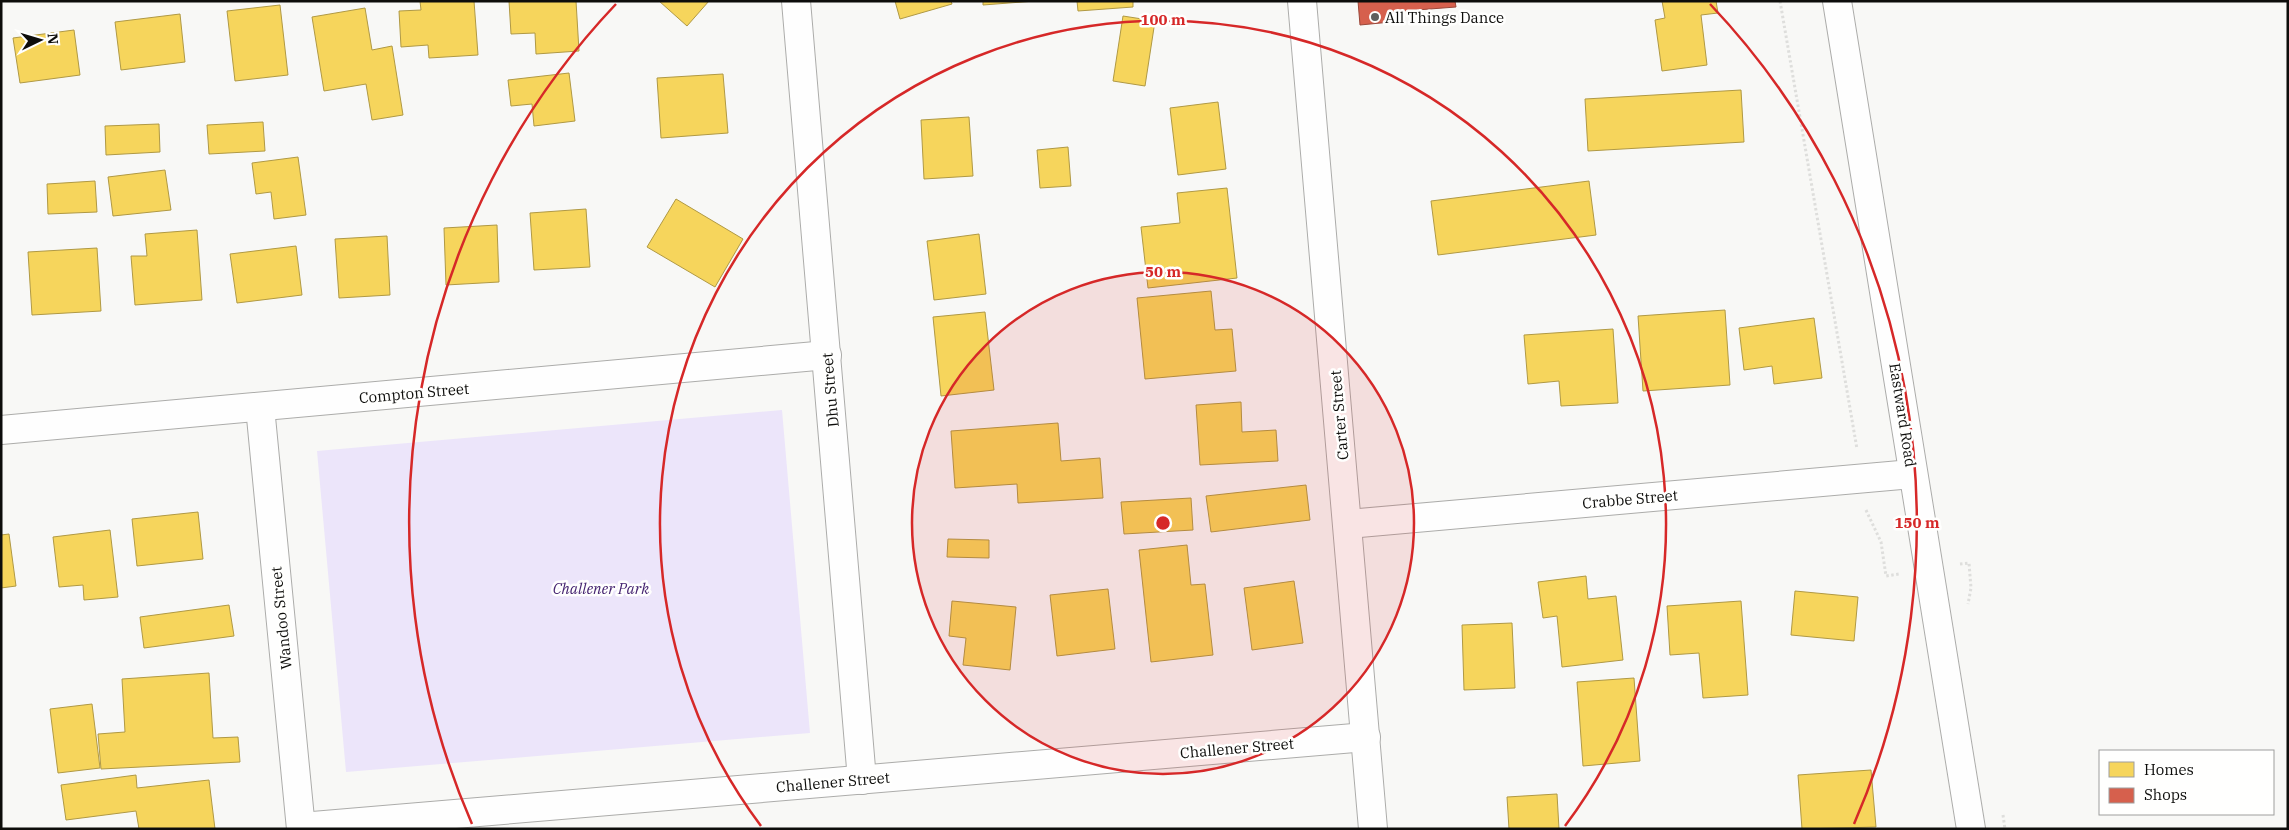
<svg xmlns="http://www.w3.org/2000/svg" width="2289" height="830" viewBox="0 0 2289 830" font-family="'IBM Plex Serif',serif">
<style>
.green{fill:#ece5fa}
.homes{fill:#f6d55c;stroke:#b09944}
.shops{fill:#d6604d;stroke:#9a4739}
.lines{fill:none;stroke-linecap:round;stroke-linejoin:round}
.minor-casing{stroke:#acacaa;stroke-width:30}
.path{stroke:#dededc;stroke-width:3;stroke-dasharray:2.5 2.5;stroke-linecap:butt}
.minor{stroke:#fefefe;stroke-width:28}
.ring{fill:none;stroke:#d62828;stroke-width:2.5}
.poi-dot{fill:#5f5f5d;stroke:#fffffe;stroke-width:2}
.labels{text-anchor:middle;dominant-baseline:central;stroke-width:5;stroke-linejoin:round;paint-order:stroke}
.poi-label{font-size:15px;fill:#0d0d0b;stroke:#fffffe;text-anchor:start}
.street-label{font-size:15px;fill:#0d0d0b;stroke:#fffffe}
.park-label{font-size:15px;font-style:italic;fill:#462571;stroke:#fffffe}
.centre{fill:#d62828;stroke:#fffffe;stroke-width:2.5}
.ring-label{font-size:15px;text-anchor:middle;font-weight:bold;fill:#d62828;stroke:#fffffe;stroke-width:5;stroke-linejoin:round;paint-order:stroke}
</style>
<rect width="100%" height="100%" fill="#f8f8f6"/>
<!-- green -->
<polygon class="green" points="782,410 810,733 346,772 317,451"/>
<!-- homes -->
<g class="homes">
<polygon points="420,1 474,1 478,55 429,58 428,45 401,47 399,11 421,10"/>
<polygon points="509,1 576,1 579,51 536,54 535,33 511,34"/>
<polygon points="659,1 709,1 687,26"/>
<polygon points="895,1 951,1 952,4 900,19"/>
<polygon points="983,1 1035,1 983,5"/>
<polygon points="1077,1 1133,1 1133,7 1078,11"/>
<polygon points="1662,1 1716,1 1718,13 1701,15 1707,65 1662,71 1655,20 1665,18"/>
<polygon points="280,5 288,75 235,81 227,11"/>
<polygon points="365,8 372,50 392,46 403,115 372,120 366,84 324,91 312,17"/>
<polygon points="180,14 185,62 121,70 115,22"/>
<polygon points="1123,16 1155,21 1145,86 1113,81"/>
<polygon points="74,30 80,75 20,83 13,38"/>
<polygon points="569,73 575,121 534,126 532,104 511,106 508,80"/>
<polygon points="723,74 728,133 661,138 657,78"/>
<polygon points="1741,90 1744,142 1588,151 1585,99"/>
<polygon points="1218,102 1226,169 1178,175 1170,108"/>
<polygon points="969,117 973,176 924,179 921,120"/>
<polygon points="263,122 265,151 209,154 207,125"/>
<polygon points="159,124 160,152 106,155 105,126"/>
<polygon points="1068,147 1071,186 1040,188 1037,150"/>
<polygon points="298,157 306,215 274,219 271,192 256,194 252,163"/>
<polygon points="165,170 171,210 113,216 108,177"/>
<polygon points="95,181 97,212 48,214 47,184"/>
<polygon points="1589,181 1596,235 1438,255 1431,201"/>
<polygon points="1227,188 1237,278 1148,288 1141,227 1180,223 1177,193"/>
<polygon points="676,199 743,239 715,287 647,247"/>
<polygon points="586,209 590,267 534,270 530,213"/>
<polygon points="497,225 499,282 446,285 444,228"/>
<polygon points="197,230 202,300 135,305 131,256 147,256 145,234"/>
<polygon points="979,234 986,294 934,300 927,241"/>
<polygon points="387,236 390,295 339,298 335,239"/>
<polygon points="296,246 302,295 237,303 230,254"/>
<polygon points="97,248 101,311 32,315 28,252"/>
<polygon points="1211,291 1215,330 1232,329 1236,371 1145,379 1137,298"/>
<polygon points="1725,310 1730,385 1643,391 1638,316"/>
<polygon points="985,312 994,390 941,396 933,317"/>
<polygon points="1814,318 1822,378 1774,384 1772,366 1744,370 1739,328"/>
<polygon points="1613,329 1618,403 1561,406 1559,381 1528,384 1524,335"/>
<polygon points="1241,402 1242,432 1276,430 1278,461 1200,465 1196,405"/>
<polygon points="1058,423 1061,461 1100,458 1103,498 1018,503 1017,484 955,488 951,431"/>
<polygon points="1306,485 1310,520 1211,532 1206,496"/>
<polygon points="1191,498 1193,530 1124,534 1121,502"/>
<polygon points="198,512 203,559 137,566 132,519"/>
<polygon points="110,530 118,597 84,600 83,585 59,587 53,537"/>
<polygon points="9,534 16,586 1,588 1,535"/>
<polygon points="948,539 989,540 989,558 947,557"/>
<polygon points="1187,545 1191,585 1205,584 1213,655 1151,662 1139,550"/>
<polygon points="1586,576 1588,599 1616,596 1623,660 1562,667 1557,616 1543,618 1538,582"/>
<polygon points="1294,581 1303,643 1252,650 1244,588"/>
<polygon points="1108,589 1115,649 1057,656 1050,595"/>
<polygon points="1795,591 1858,597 1854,641 1791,635"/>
<polygon points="952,601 1016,607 1010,670 963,665 966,638 949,636"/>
<polygon points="1741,601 1748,695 1703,698 1699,653 1670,655 1667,606"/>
<polygon points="229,605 234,636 144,648 140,617"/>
<polygon points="1512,623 1515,688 1464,690 1462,625"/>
<polygon points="209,673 213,738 238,737 240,762 101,769 98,734 125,732 122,679"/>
<polygon points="1634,678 1640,761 1583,766 1577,682"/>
<polygon points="92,704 100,768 58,773 50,709"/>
<polygon points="1871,770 1876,827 1802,829 1798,775"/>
<polygon points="136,775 137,788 209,780 215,829 139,829 136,811 66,820 61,785"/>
<polygon points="1557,794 1559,829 1509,829 1507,797"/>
</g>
<!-- shops -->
<polygon class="shops" points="1358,1 1455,1 1456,7 1390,12 1391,22 1360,25"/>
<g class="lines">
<!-- minor casing -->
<g class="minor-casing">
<g id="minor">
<polyline points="796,1 862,780"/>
<polyline points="1302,1 1373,829"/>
<polyline points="1837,1 1971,829"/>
<polyline points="260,407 301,829"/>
<polyline points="1,430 827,355"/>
<polyline points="1348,524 1912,474"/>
<polyline points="301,827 1366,737"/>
</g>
</g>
<!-- path -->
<g class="path">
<polyline points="1780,1 1857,449"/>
<polyline points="1866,510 1881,542 1886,576 1899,574"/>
<polyline points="1960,564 1969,563 1971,588 1968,604"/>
<polyline points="2003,815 2005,829"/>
</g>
<!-- minor -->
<use href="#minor" class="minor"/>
</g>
<!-- distance rings -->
<circle cx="1163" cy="523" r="251" fill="#d62828" fill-opacity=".12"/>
<g class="ring">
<circle cx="1163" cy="523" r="251"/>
<path d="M761 826A503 503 0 1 1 1565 826"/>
<path d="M472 824A754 754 0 0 1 616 4M1710 4A754 754 0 0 1 1854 824"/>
</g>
<!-- markers -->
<circle class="poi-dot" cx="1375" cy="17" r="5"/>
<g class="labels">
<!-- poi labels -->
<g class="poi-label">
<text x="1385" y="17">All Things Dance</text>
</g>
<!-- street labels -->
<g class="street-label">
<text transform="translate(830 390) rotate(-95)">Dhu Street</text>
<text transform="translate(414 393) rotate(-5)">Compton Street</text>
<text transform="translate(1339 415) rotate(-95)">Carter Street</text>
<text transform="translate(1903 415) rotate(81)">Eastward Road</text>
<text transform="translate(1630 499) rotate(-5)">Crabbe Street</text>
<text transform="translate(281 618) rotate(-96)">Wandoo Street</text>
<text transform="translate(1237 748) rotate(-5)">Challener Street</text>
<text transform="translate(833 782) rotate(-5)">Challener Street</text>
</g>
<!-- park labels -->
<g class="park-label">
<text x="601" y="588">Challener Park</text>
</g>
</g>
<circle cx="1163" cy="523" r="8" class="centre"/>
<g class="ring-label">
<text x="1163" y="25">100 m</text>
<text x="1163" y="277">50 m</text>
<text x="1917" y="528">150 m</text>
</g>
<!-- border -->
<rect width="2289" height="830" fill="none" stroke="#0d0d0b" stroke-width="5"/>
<!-- legend -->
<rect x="2099" y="750" width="175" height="65" fill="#fffffe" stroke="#9e9e9d"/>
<rect x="2109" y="762" width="25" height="15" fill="#f6d55c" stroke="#9e9e9d"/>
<text x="2144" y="775" font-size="15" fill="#0d0d0b">Homes</text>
<rect x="2109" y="788" width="25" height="15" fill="#d6604d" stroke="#9e9e9d"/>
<text x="2144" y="800" font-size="15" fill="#0d0d0b">Shops</text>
<!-- north arrow -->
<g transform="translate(40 40) rotate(85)" stroke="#fffffe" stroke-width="4" paint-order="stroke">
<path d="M0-4L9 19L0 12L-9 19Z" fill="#0d0d0b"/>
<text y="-8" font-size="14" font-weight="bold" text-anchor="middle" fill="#0d0d0b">N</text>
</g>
</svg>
